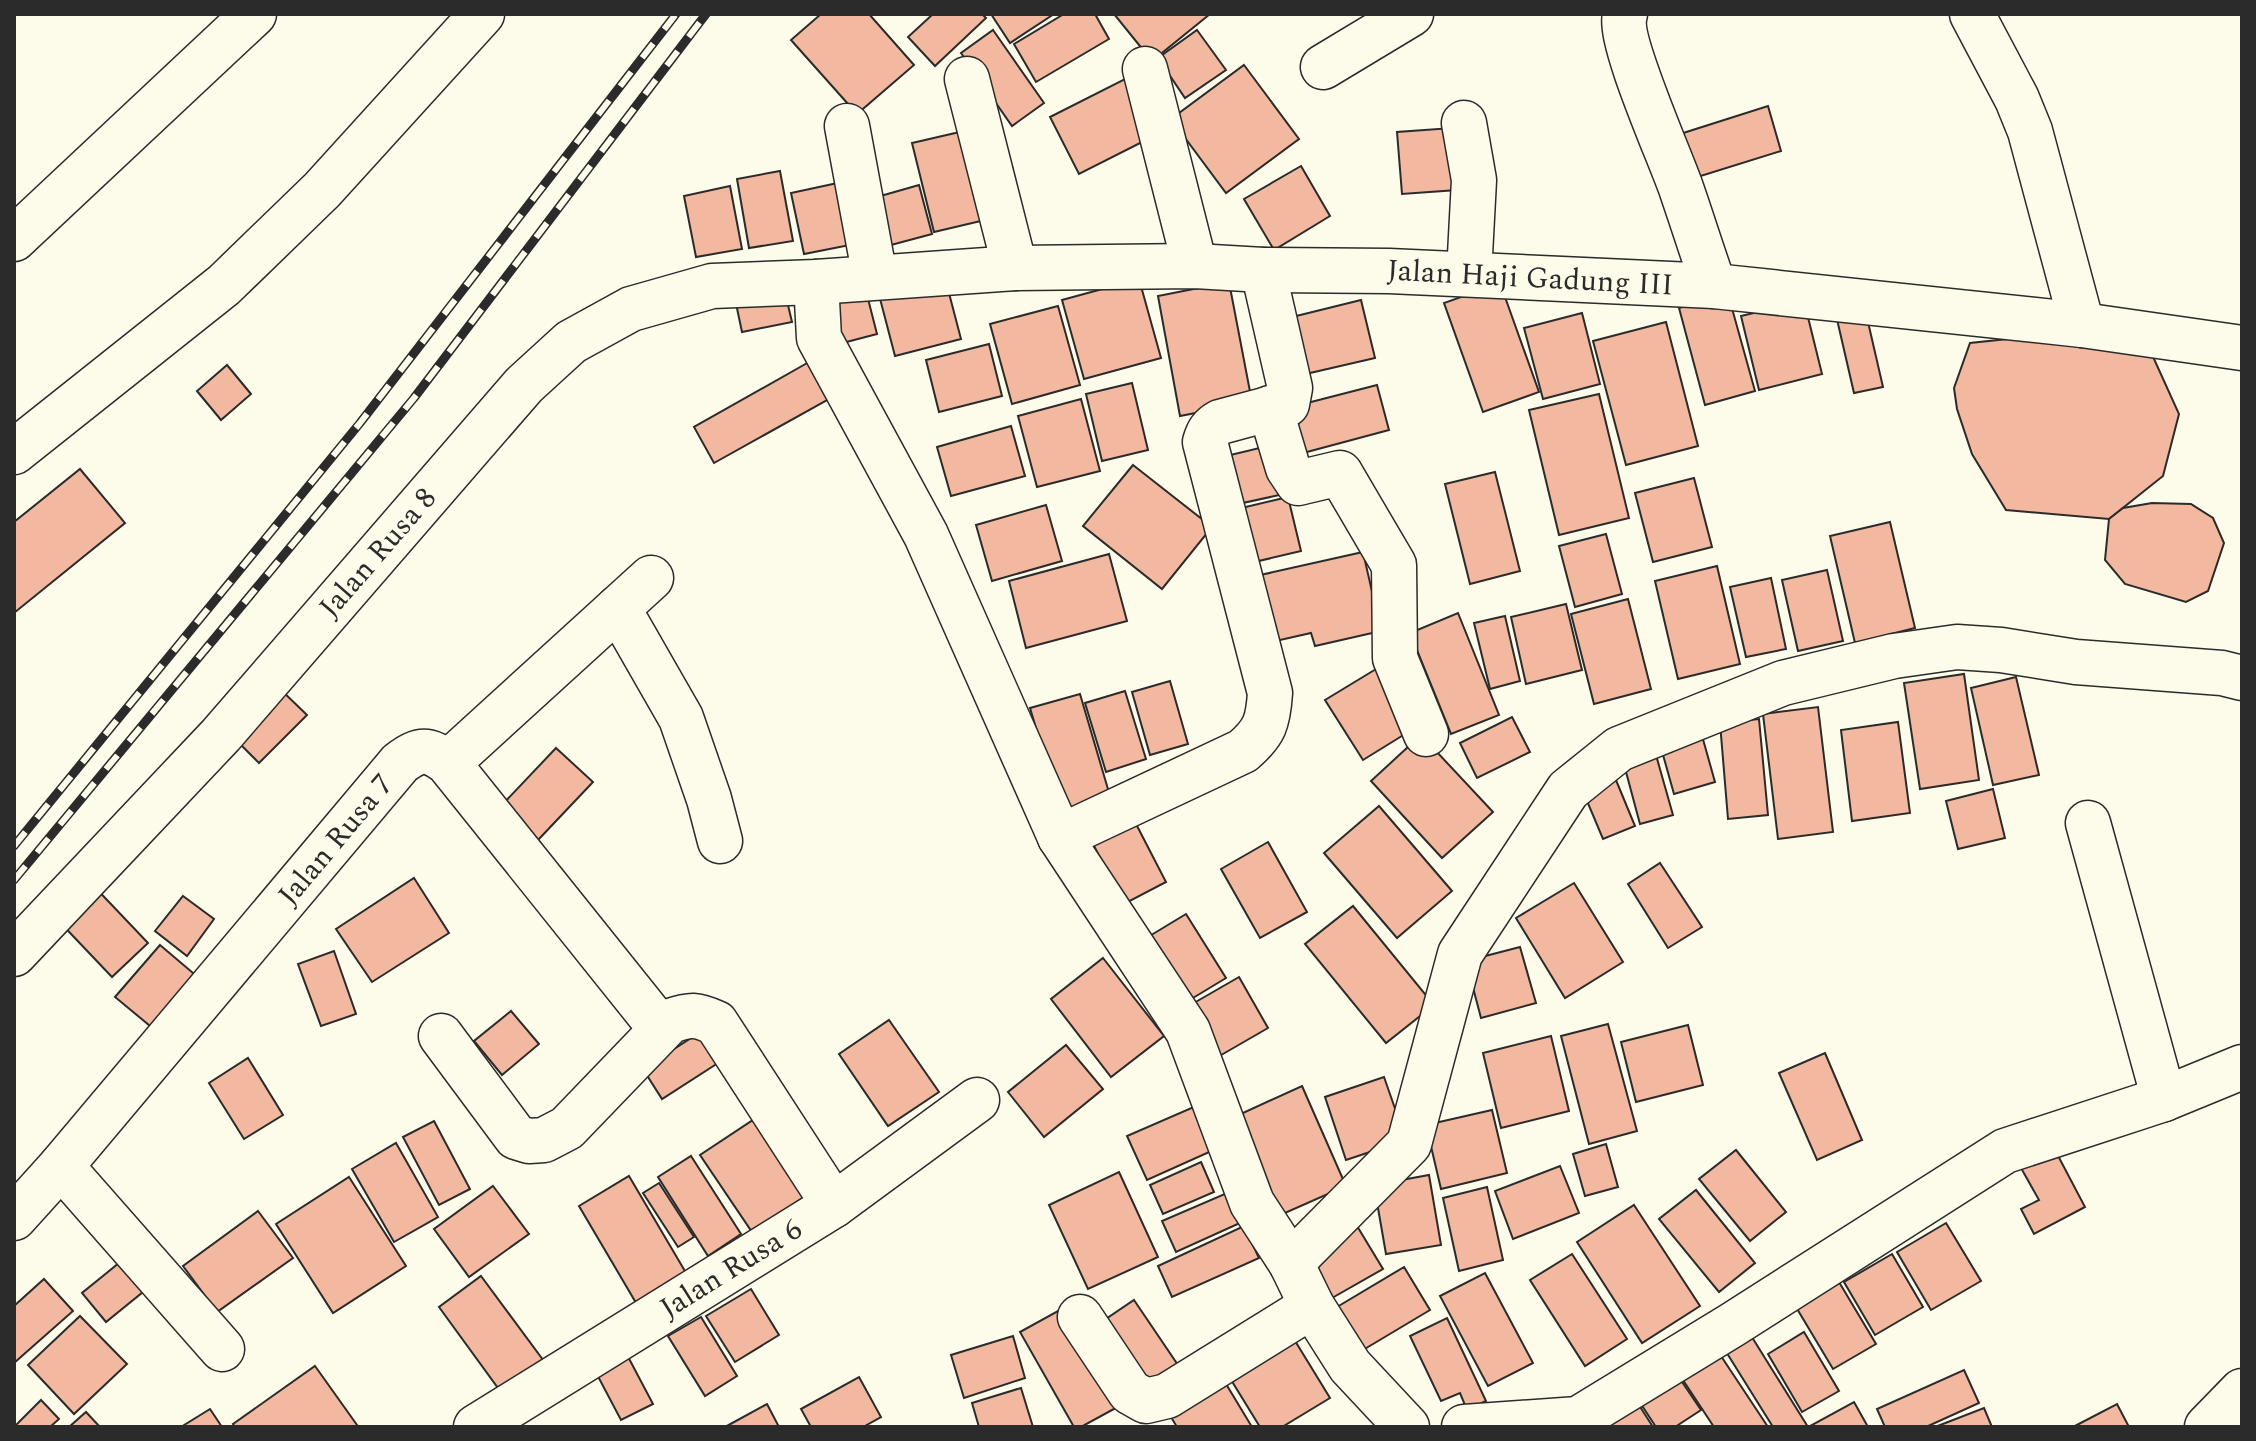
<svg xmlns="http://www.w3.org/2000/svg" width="2256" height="1441" viewBox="0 0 2256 1441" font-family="Spectral,serif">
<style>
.building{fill:#f2b8a0;stroke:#2b2b2b;stroke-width:2}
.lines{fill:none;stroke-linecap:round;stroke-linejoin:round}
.minor-casing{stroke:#2b2b2b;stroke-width:47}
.highway-casing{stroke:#2b2b2b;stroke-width:47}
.minor{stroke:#fdfbea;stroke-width:44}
.highway{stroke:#fdfbea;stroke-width:44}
.rail-casing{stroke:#2b2b2b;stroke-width:9}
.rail{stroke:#fdfbea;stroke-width:6;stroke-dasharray:18;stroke-linecap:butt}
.labels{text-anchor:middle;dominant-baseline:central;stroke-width:6;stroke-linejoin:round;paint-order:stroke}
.street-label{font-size:30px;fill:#2b2b2b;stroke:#fdfbea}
</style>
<rect width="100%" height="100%" fill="#fdfbea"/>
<!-- building -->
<g class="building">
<polygon points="821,14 869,14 914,65 857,114 791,40"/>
<polygon points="933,14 982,14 986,18 935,66 908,37"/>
<polygon points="991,14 1054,14 1010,43"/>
<polygon points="1064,14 1095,14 1109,39 1036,82 1014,44"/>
<polygon points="1114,14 1210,14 1152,61"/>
<polygon points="993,30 1044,103 1012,126 961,53"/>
<polygon points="1197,30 1226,70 1185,98 1158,58"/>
<polygon points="1244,65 1299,139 1226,193 1171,119"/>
<polygon points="1125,79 1154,136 1079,174 1050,117"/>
<polygon points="1768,106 1781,151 1691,179 1677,135"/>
<polygon points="1452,128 1457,190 1402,194 1397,132"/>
<polygon points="964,131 985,220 934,232 912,143"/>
<polygon points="1301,166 1330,216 1274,250 1244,199"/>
<polygon points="780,171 793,241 749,248 737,179"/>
<polygon points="847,181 860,243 804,254 791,193"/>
<polygon points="919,185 932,234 876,249 863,201"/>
<polygon points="730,186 742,249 696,257 684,196"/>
<polygon points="944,274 961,339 895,356 878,291"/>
<polygon points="1139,279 1161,358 1084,379 1062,300"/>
<polygon points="1229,282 1252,402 1180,416 1158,296"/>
<polygon points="1500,283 1539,392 1483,412 1444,303"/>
<polygon points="783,284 792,322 742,332 734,294"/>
<polygon points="866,291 877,334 835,345 824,302"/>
<polygon points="1728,294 1755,391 1705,405 1679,308"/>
<polygon points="1361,300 1375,358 1297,376 1284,319"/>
<polygon points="1804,301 1822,374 1759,390 1741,316"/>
<polygon points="1058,306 1080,385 1012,404 990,324"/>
<polygon points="1865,309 1883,387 1854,393 1836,315"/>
<polygon points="1582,313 1600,384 1543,399 1524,328"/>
<polygon points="1666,322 1698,446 1626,465 1593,341"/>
<polygon points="2101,329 2150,350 2179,414 2163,476 2109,519 2006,510 1972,454 1957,409 1954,388 1970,343"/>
<polygon points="989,344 1002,396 939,412 926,360"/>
<polygon points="816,358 836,395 714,463 694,427"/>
<polygon points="227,365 251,394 221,420 197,391"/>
<polygon points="1132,383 1148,450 1102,461 1086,394"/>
<polygon points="1377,385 1389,430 1292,456 1280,410"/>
<polygon points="1599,394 1629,518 1559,535 1529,410"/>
<polygon points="1081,399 1100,471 1037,487 1018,416"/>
<polygon points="1011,426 1025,476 951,496 937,447"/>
<polygon points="1272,445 1284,494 1229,506 1218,458"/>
<polygon points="1133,465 1212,527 1162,589 1083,526"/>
<polygon points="80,469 125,523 14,613 14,522"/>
<polygon points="1495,472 1520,571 1470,584 1445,484"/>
<polygon points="1694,478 1712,547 1653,562 1635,493"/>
<polygon points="1288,497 1301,551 1246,564 1233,510"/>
<polygon points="2152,503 2191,504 2213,518 2224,543 2208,591 2186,602 2125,584 2105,560 2109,519 2123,508"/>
<polygon points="1046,505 1062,561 992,581 976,525"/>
<polygon points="1890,522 1915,628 1855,643 1830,536"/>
<polygon points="1606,534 1622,594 1575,607 1559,546"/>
<polygon points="1363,552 1381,631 1315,646 1311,633 1262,644 1247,578"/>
<polygon points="1109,554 1127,621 1026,648 1009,581"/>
<polygon points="1717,566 1740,664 1678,679 1655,581"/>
<polygon points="1827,570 1843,641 1798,651 1782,580"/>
<polygon points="1771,578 1786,649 1746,657 1730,587"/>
<polygon points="1628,599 1651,689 1594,704 1571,614"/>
<polygon points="1566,604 1582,670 1526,684 1511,617"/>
<polygon points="1458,613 1499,715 1451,734 1410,633"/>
<polygon points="1505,616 1520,681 1490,689 1474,623"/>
<polygon points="1381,666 1418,726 1363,760 1325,700"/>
<polygon points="1964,674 1979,780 1920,789 1904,683"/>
<polygon points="2016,677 2039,775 1993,785 1971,688"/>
<polygon points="1170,681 1188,744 1150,755 1132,692"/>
<polygon points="277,686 307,715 259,763 230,734"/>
<polygon points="1125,691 1146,759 1106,772 1085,703"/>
<polygon points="1080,694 1110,796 1061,811 1030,708"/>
<polygon points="1818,707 1833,832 1778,839 1763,714"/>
<polygon points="1512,717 1530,752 1477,778 1460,743"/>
<polygon points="1759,719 1768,815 1728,819 1720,723"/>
<polygon points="1898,722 1910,813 1852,821 1841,730"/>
<polygon points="1699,725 1715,782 1674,794 1658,737"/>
<polygon points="1421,735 1493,812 1442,858 1371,781"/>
<polygon points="556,748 593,782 538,840 501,806"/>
<polygon points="1654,748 1673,815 1640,824 1622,757"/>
<polygon points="1611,768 1635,826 1603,839 1579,782"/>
<polygon points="1993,789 2005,838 1958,849 1946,801"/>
<polygon points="1379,806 1452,891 1397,938 1324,853"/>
<polygon points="1135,822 1166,882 1124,904 1093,844"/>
<polygon points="1268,842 1307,912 1260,938 1221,869"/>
<polygon points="1660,863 1702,927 1668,948 1628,884"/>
<polygon points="414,878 449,933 372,982 336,929"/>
<polygon points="89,881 148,943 112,977 53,915"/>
<polygon points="1574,883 1623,962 1565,998 1516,918"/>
<polygon points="183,896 214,919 187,956 155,931"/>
<polygon points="1353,906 1434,1005 1386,1043 1305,944"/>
<polygon points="1186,914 1226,978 1188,1001 1148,937"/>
<polygon points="160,945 206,984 161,1035 115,997"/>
<polygon points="1520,947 1536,1003 1481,1018 1466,961"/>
<polygon points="334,951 356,1014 321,1026 298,964"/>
<polygon points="1103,958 1164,1036 1111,1077 1051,999"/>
<polygon points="1239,977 1268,1028 1216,1058 1187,1007"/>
<polygon points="511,1011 539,1044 502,1075 474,1041"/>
<polygon points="889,1020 939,1092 888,1126 839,1054"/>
<polygon points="1608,1024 1637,1131 1589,1144 1561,1036"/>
<polygon points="1688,1025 1703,1085 1636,1102 1621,1042"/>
<polygon points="699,1033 718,1063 662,1099 643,1069"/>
<polygon points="1551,1036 1569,1111 1501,1128 1483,1053"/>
<polygon points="1066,1045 1103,1089 1044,1137 1008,1092"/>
<polygon points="1825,1053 1862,1140 1817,1160 1779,1073"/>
<polygon points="248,1058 283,1115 244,1139 209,1083"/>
<polygon points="1384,1077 1406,1140 1346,1160 1325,1097"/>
<polygon points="1302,1086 1346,1186 1276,1217 1232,1118"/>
<polygon points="1196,1106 1216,1149 1147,1180 1127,1136"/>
<polygon points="1492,1110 1507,1173 1441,1189 1426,1125"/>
<polygon points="753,1120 804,1197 752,1232 700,1155"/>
<polygon points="434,1121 470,1189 439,1205 403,1137"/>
<polygon points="396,1143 438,1217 394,1242 352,1169"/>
<polygon points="1606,1144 1618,1187 1585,1196 1573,1154"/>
<polygon points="1736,1150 1786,1212 1750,1241 1699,1179"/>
<polygon points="2055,1150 2085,1207 2034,1234 2021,1209 2039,1200 2021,1168"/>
<polygon points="691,1156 741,1234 708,1256 658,1177"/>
<polygon points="1201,1162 1214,1192 1163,1214 1150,1185"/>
<polygon points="1560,1166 1579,1213 1513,1239 1495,1191"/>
<polygon points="1119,1172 1158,1257 1088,1289 1049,1205"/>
<polygon points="1429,1175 1441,1245 1386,1254 1374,1185"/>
<polygon points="629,1176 692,1283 642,1313 579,1206"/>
<polygon points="349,1177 406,1266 333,1313 276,1224"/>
<polygon points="659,1183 694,1237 678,1247 643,1193"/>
<polygon points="493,1186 529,1234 469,1277 434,1229"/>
<polygon points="1487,1187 1503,1260 1459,1271 1443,1198"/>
<polygon points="1696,1190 1755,1263 1719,1292 1659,1219"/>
<polygon points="1227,1193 1240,1223 1176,1252 1162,1221"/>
<polygon points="1634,1205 1700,1306 1642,1343 1577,1242"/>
<polygon points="258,1211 293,1258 217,1312 183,1266"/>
<polygon points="1354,1221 1383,1269 1332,1298 1304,1251"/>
<polygon points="1946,1223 1981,1281 1931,1310 1897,1252"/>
<polygon points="1244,1226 1259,1258 1172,1297 1158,1266"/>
<polygon points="130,1254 154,1283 106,1322 82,1293"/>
<polygon points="1572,1254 1627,1339 1585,1366 1530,1280"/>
<polygon points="1892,1254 1923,1307 1875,1335 1844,1282"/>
<polygon points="1404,1267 1430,1310 1363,1350 1337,1307"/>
<polygon points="1485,1273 1533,1363 1488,1386 1440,1296"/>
<polygon points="481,1276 549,1368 506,1399 439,1307"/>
<polygon points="44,1279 73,1311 14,1363 14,1306"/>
<polygon points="1839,1282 1876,1344 1833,1369 1796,1307"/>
<polygon points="751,1289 779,1335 735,1362 706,1316"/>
<polygon points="1134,1300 1182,1371 1145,1396 1097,1325"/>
<polygon points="1067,1306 1123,1404 1081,1427 1074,1427 1020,1332"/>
<polygon points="80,1316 127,1364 74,1414 28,1365"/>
<polygon points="701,1317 737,1376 705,1396 668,1336"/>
<polygon points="1447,1318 1486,1401 1467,1410 1460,1393 1441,1401 1410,1336"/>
<polygon points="1745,1326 1808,1427 1773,1427 1720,1342"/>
<polygon points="1289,1331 1330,1398 1282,1427 1260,1427 1225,1370"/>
<polygon points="1804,1332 1839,1391 1802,1412 1768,1354"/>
<polygon points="1013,1336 1025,1378 964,1398 951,1355"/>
<polygon points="1715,1347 1768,1427 1714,1427 1677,1371"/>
<polygon points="625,1351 653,1404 621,1420 593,1367"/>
<polygon points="315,1366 357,1425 354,1427 235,1427 233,1424"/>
<polygon points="1964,1370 1979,1403 1926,1427 1885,1427 1877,1409"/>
<polygon points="1676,1373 1701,1410 1675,1427 1656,1427 1637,1398"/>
<polygon points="1220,1374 1252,1427 1177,1427 1165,1407"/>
<polygon points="859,1377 881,1417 863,1427 811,1427 801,1409"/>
<polygon points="1021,1388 1033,1427 979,1427 972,1403"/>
<polygon points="41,1400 59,1419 50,1427 14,1427"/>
<polygon points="1637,1402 1653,1427 1599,1427"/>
<polygon points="1854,1402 1868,1427 1810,1426"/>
<polygon points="767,1404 779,1427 725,1427"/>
<polygon points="2117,1404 2129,1427 2073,1427"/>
<polygon points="1984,1408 1992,1427 1935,1427"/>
<polygon points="210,1409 222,1427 181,1427"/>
<polygon points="86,1412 100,1427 69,1427"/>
</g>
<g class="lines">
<!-- minor casing -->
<g class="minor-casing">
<g id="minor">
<path d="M1625,14C1617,40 1671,158 1682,191C1693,223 1703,255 1714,286"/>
<polyline points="1972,14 2017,99 2030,131 2082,325"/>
<polyline points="1323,67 1411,14"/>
<polyline points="1145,69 1195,266"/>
<polyline points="967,79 1015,268"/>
<polyline points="1464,123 1474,180 1469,274"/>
<polyline points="847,126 875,277"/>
<polyline points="816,282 819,338 926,535 1060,837 1188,1031 1252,1203 1291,1263 1312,1306 1350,1366 1407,1427"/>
<polyline points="1270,408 1288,468 1298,483 1340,473 1394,565 1395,658 1426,734"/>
<polyline points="618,608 681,718 709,799 720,841"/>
<polyline points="448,763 651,578"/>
<polyline points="2088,823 2164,1099"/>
<path d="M1060,837L1243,751C1265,732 1268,722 1270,693L1205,442C1208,432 1211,427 1220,422L1287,404L1290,388L1263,270"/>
<polyline points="14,954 221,735 524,385 571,342 631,309 712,286 816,282 1015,268 1195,266 1263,270 1389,271 1714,286 2082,325 2242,348"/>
<path d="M441,1036L516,1137L529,1141L544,1140L567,1128L670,1021C691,1014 696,1014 716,1023L834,1205"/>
<polyline points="61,1166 222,1349"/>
<path d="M14,1218L61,1166L400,763C420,748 428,748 448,763L661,1029"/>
<polyline points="1291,1263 1409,1144 1460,954 1568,790 1619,749 1783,683 1894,656 1957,647 2001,650 2076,662 2222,673 2242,678"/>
<polyline points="1080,1317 1130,1392 1146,1401 1167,1396 1312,1306"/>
<polyline points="476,1427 834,1205 977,1100"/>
<polyline points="1464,1427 1578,1419 1732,1325 2005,1151 2164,1099 2242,1067"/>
<polyline points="2207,1427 2242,1391"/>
</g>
</g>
<!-- highway casing -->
<g class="highway-casing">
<g id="highway">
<polyline points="14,239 254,14"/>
<polyline points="14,452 224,285 322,190 482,14"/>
</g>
</g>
<!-- minor -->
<use href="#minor" class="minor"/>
<!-- highway -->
<use href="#highway" class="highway"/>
<!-- rail casing -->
<g class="rail-casing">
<g id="rail">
<polyline points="14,846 360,423 676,14"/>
<polyline points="14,880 414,398 706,14"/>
</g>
</g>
<!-- rail -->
<use href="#rail" class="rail"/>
</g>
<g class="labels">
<!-- street labels -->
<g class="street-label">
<text transform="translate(1530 278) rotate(3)">Jalan Haji Gadung III</text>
<text transform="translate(378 553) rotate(-49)">Jalan Rusa 8</text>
<text transform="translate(336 840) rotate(-50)">Jalan Rusa 7</text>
<text transform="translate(731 1269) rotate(-32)">Jalan Rusa 6</text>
</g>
</g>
<!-- border -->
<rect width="2256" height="1441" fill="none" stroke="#2b2b2b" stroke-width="32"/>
</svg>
